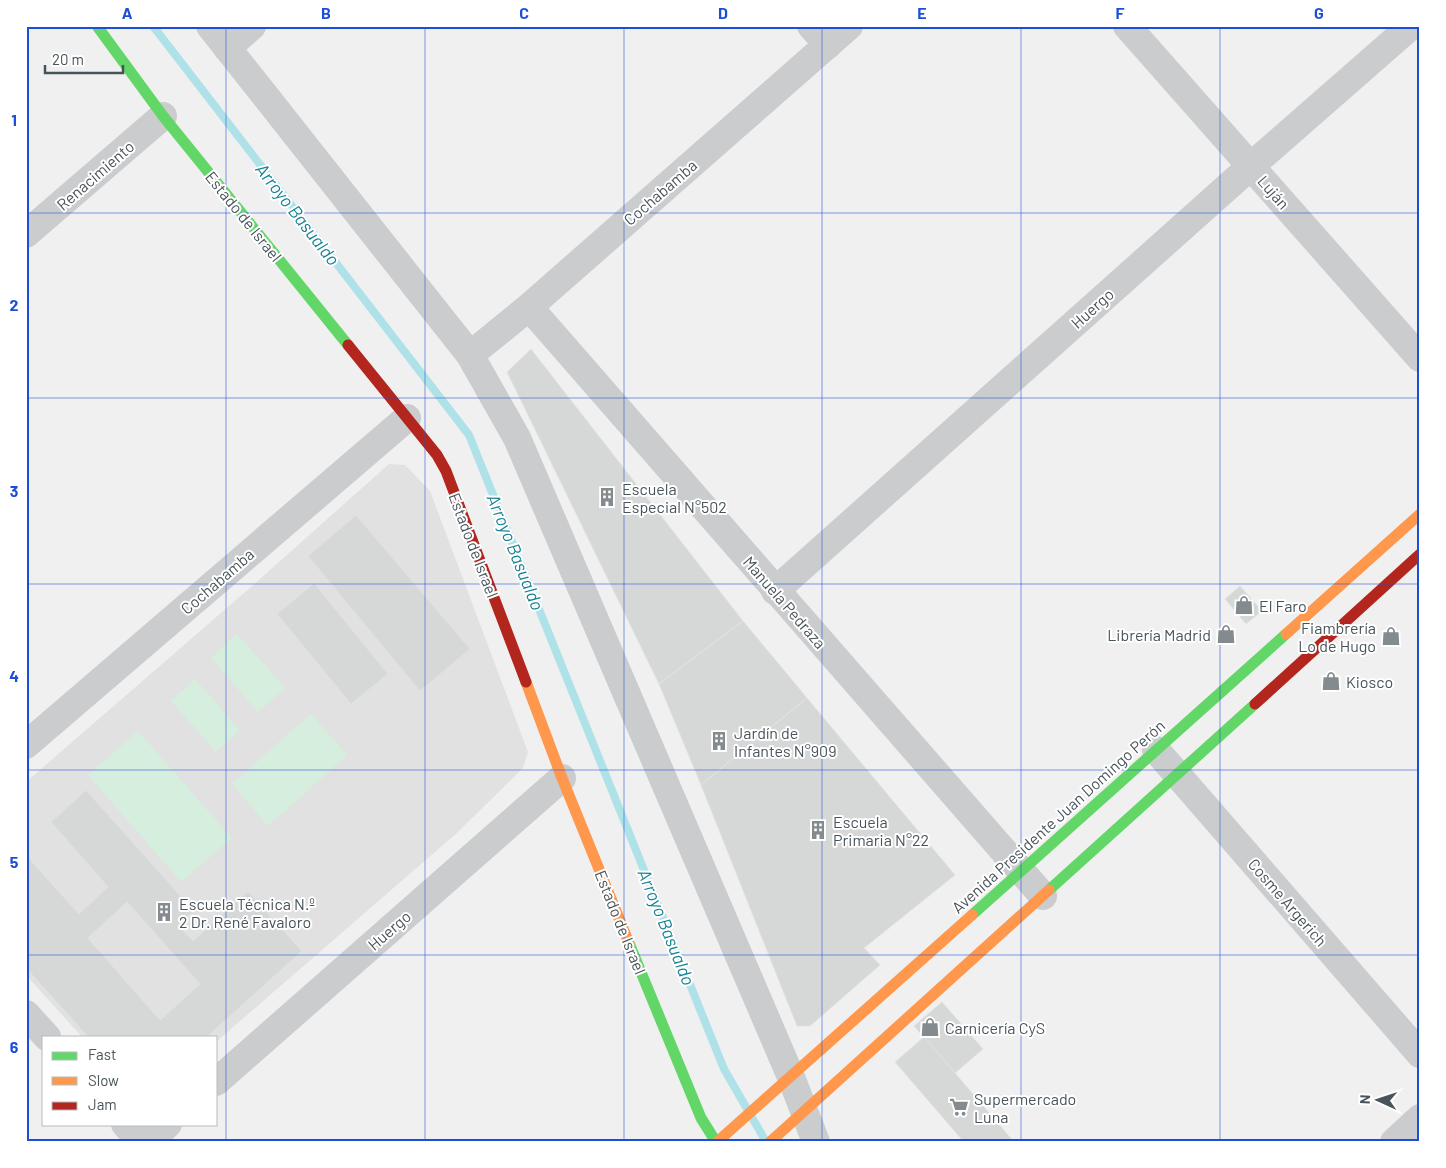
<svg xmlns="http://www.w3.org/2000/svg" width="1446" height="1168" viewBox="0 0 1446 1168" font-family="Barlow,sans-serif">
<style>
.education{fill:#e2e1e1}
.green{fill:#d6eedd}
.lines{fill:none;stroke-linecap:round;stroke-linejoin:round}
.stream{stroke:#aee2e8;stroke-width:8}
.building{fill:#d6d8d8;stroke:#e1e2e3;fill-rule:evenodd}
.street{stroke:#caccce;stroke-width:28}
.fast{stroke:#63d668;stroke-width:11}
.slow{stroke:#ff974d;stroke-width:11}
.jam{stroke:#b3261e;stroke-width:11}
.grid{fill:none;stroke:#1d4ed8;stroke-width:1;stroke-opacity:0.55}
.labels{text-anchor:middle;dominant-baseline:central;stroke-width:4;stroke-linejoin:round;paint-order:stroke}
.street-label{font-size:16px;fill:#48545b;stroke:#fff}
.poi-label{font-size:16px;fill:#48545b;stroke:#fff;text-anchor:start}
.water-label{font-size:18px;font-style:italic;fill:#168291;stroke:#fff}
.neatline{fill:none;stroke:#1d4ed8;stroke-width:2}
.grid-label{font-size:16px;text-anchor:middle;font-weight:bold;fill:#1d4ed8}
</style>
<rect width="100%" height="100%" fill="#f0f0f0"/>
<!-- education -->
<polygon class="education" points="389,464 405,465 430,491 528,752 523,768 458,832 216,1042 216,1037 82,1037 26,975 26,782 252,586"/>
<!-- green -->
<g class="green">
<polygon points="237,634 285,688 258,712 211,658"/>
<polygon points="195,679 240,730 216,752 171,701"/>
<polygon points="311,714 347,755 268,826 232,784"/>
<polygon points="138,731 232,838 181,882 88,775"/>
</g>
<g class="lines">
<!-- stream -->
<polyline class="stream" points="153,26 469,435 724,1069 765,1140"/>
</g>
<!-- building -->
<g class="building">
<polygon points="531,349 743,621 659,684 507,372"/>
<polygon points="356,515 470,649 420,691 308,556"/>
<polygon points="314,583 388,674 351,704 277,614"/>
<polygon points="1240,586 1262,611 1246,624 1225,599"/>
<polygon points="743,621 807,698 701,785 659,684"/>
<polygon points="807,698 955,875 864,948 880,965 810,1026 797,1026 701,785"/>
<path d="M86,790L194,911L178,925L193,941L248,891L302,951L207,1037H88L26,968V855L79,914L108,887L51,822ZM127,902L200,984L160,1020L88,938Z"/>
<polygon points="942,1002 983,1049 955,1073 914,1026"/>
<polygon points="924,1037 955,1073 1014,1142 964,1142 895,1062"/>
</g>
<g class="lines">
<!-- street -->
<g class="street">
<polyline points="210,26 470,355 517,438 791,1077 816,1142"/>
<polyline points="811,26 828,45"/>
<polyline points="1127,26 1420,358"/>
<polyline points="227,48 252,26"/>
<polyline points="26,234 163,116"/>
<polyline points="529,307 1043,896"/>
<polyline points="470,355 529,307 849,26"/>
<polyline points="775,591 1251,166 1411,26"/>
<polyline points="26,745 407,418"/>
<polyline points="1156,750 1420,1054"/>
<polyline points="26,1014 47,1037"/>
<polyline points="216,1082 562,778"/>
<polyline points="125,1124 141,1142"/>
<polyline points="148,1142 168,1124"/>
<polyline points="1394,1142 1420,1118"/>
</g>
<!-- fast -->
<g class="fast">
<polyline points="97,26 163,116 348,345"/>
<polyline points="1049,890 1255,704"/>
<polyline points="972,915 1286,634"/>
<polyline points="629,943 701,1118 716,1142"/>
</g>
<!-- slow -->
<g class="slow">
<polyline points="1286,634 1420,514"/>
<polyline points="526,682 562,778 629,943"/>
<polyline points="717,1142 972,915"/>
<polyline points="770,1142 1049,890"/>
</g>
<!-- jam -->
<g class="jam">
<polyline points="348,345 437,455 446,471 526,682"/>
<polyline points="1255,704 1420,554"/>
</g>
</g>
<!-- grid -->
<path class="grid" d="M226,26V1142M425,26V1142M624,26V1142M822,26V1142M1021,26V1142M1220,26V1142M26,213H1420M26,398H1420M26,584H1420M26,770H1420M26,955H1420"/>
<!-- icons -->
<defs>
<g id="building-bare" transform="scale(1.5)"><path d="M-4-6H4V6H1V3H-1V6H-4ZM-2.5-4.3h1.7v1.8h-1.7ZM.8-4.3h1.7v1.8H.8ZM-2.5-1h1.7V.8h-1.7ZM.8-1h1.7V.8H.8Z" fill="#838b8f" stroke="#fff" stroke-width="2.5" paint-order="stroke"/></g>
<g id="shop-bare" transform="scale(1.5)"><path d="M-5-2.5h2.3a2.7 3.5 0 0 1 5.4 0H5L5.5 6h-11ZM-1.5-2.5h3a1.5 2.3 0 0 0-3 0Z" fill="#838b8f" stroke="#fff" stroke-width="2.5" paint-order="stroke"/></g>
<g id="supermarket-bare" transform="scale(1.5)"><path d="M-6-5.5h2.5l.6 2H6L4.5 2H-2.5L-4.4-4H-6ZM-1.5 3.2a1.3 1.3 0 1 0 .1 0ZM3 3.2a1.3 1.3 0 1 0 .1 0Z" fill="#838b8f" stroke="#fff" stroke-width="2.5" paint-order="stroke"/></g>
</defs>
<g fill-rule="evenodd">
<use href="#building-bare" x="607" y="497"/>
<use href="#shop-bare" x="1244" y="605"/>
<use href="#shop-bare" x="1226" y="634"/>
<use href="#shop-bare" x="1391" y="636"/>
<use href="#shop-bare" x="1331" y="681"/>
<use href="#building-bare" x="719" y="741"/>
<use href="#building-bare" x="818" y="830"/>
<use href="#building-bare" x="164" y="912"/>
<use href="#shop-bare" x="930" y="1027"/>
<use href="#supermarket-bare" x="959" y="1107"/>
</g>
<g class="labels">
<!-- street labels -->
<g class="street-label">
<text transform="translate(95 175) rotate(-41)">Renacimiento</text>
<text transform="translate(660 192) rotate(-41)">Cochabamba</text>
<text transform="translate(1274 192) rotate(49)">Luján</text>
<text transform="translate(244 216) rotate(51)">Estado de Israel</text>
<text transform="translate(1092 308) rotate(-42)">Huergo</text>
<text transform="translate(474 545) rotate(69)">Estado de Israel</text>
<text transform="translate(217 581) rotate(-41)">Cochabamba</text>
<text transform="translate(785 602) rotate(49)">Manuela Pedraza</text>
<text transform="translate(1058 816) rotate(-42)">Avenida Presidente Juan Domingo Perón</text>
<text transform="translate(1288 902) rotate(49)">Cosme Argerich</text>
<text transform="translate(621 922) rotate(68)">Estado de Israel</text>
<text transform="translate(389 930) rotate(-41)">Huergo</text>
</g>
<!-- poi labels -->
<g class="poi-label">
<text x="622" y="488">Escuela<tspan x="622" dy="18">Especial N°502</tspan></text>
<text x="1259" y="605">El Faro</text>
<text x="1376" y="627" text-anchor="end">Fiambrería<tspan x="1376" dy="18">Lo de Hugo</tspan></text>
<text x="1211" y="634" text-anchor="end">Librería Madrid</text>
<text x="1346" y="681">Kiosco</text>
<text x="734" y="732">Jardín de<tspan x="734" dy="18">Infantes N°909</tspan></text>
<text x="833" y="821">Escuela<tspan x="833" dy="18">Primaria N°22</tspan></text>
<text x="179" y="903">Escuela Técnica N.º<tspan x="179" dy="18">2 Dr. René Favaloro</tspan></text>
<text x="945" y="1027">Carnicería CyS</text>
<text x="974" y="1098">Supermercado<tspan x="974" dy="18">Luna</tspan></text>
</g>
<!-- water labels -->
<g class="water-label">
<text transform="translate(298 214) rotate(52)">Arroyo Basualdo</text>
<text transform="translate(516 552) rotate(68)">Arroyo Basualdo</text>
<text transform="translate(667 927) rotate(68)">Arroyo Basualdo</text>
</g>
</g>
<!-- border -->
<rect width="1446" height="1168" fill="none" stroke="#ffffff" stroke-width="55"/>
<!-- legend -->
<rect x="42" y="1036" width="175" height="90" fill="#ffffff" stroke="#b6bbbd"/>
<rect x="52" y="1052" width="25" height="8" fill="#63d668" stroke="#b6bbbd"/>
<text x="88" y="1060" font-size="15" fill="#48545b">Fast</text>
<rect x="52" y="1077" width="25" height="8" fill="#ff974d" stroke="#b6bbbd"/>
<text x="88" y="1086" font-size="15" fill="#48545b">Slow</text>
<rect x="52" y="1102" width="25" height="8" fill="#b3261e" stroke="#b6bbbd"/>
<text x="88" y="1110" font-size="15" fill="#48545b">Jam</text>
<!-- north arrow -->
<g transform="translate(1378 1100) rotate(273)" stroke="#ffffff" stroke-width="4" paint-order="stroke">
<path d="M0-4L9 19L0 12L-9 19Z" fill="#48545b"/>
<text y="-8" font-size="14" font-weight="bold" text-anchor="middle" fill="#48545b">N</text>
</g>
<!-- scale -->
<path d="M45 65v8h78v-8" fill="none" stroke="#48545b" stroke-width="2.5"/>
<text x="52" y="65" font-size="15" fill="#48545b" stroke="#ffffff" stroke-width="4" paint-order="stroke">20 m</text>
<rect x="28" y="28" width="1390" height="1112" class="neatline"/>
<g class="grid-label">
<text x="127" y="19">A</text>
<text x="326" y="19">B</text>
<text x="524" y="19">C</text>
<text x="723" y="19">D</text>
<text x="922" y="19">E</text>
<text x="1120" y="19">F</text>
<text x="1319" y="19">G</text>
<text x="14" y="126">1</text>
<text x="14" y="311">2</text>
<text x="14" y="497">3</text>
<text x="14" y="682">4</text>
<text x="14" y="868">5</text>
<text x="14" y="1053">6</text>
</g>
</svg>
